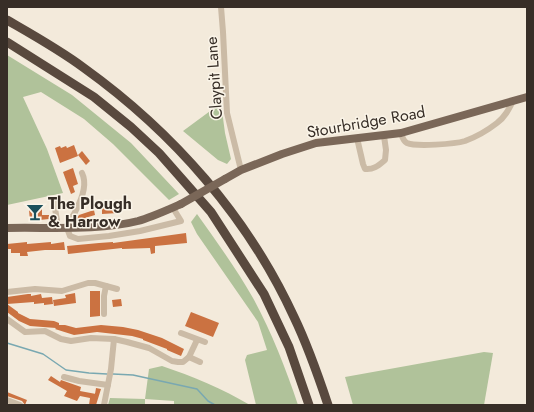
<svg xmlns="http://www.w3.org/2000/svg" width="534" height="412" viewBox="0 0 534 412" font-family="Jost,sans-serif">
<style>
.green{fill:#b0c29a}
.lines{fill:none;stroke-linecap:round;stroke-linejoin:round}
.stream{stroke:#79a8b1;stroke-width:1.5}
.building{fill:#cb7241}
.minor{stroke:#cbbba6;stroke-width:6}
.major{stroke:#7a6758;stroke-width:8}
.highway{stroke:#59493e;stroke-width:9}
.major-bridge{stroke:#7a6758;stroke-width:8}
.labels{text-anchor:middle;dominant-baseline:central;stroke-width:3;stroke-linejoin:round;paint-order:stroke}
.street-label{font-size:16px;fill:#372e27;stroke:#faf4e8}
.poi-label{font-size:16px;font-weight:bold;fill:#372e27;stroke:#faf4e8;text-anchor:start}
</style>
<rect width="100%" height="100%" fill="#f3eadb"/>
<!-- green -->
<g class="green">
<polygon points="7,55 72,95 131,143 179,194 169,200 113,144 84,119 41,92 23,97 47,149 63,193 7,205"/>
<polygon points="221,103 225,133 231,159 227,164 218,160 183,131"/>
<path d="M197,214C216,241 236,268 253,298C271,331 286,369 298,405H256L245,360L247,355L267,350L258,322L197,234L191,222Z"/>
<polygon points="484,352 493,353 484,405 353,405 345,377"/>
<path d="M162,366C192,376 223,389 250,405H174V401L145,399V405H108L110,398L145,399L149,369Z"/>
</g>
<g class="lines">
<!-- stream -->
<g class="stream">
<polyline points="7,343 43,354 66,370 89,373 107,374"/>
<polyline points="113,374 133,375 197,389 208,401 215,405"/>
</g>
</g>
<!-- building -->
<g class="building">
<polygon points="74,145 78,156 60,163 55,148 60,146 61,148 66,146 67,148"/>
<polygon points="82,151 90,161 86,165 78,155"/>
<polygon points="73,168 78,184 73,186 75,192 71,194 63,172"/>
<polygon points="117,206 118,213 102,214 102,207"/>
<polygon points="42,209 42,215 49,215 49,219 30,221 29,210"/>
<polygon points="94,210 95,215 78,220 77,218 79,215"/>
<polygon points="186,233 187,243 155,246 155,253 151,254 150,248 122,249 122,248 68,254 67,246 99,243 113,242 113,243"/>
<polygon points="27,242 27,244 51,242 51,244 64,242 65,250 45,250 27,252 28,256 20,256 20,253 11,253 11,249 7,249 7,244"/>
<polygon points="90,291 100,291 100,316 90,317"/>
<polygon points="75,293 76,303 54,306 53,300 66,298 65,295"/>
<polygon points="28,294 31,294 31,296 41,294 42,298 52,297 53,304 44,305 44,303 34,304 34,302 7,304 7,297"/>
<polygon points="121,299 122,306 113,307 112,300"/>
<polygon points="7,304 18,312 18,313 30,319 54,321 59,323 59,325 65,325 76,328 101,325 123,327 138,330 162,338 184,349 181,356 167,350 167,349 143,340 143,339 132,336 97,332 74,335 55,329 56,328 30,326 19,321 7,312"/>
<polygon points="191,312 219,323 213,337 185,326"/>
<polygon points="51,376 60,382 61,380 81,387 80,391 96,394 95,394 96,388 101,389 96,405 89,405 90,398 80,396 77,401 64,396 67,391 48,380"/>
<polygon points="7,392 27,400 25,405 22,401 7,396"/>
</g>
<g class="lines">
<!-- minor -->
<g class="minor">
<polyline points="221,7 223,32 227,113 241,170"/>
<path d="M401,133C402,136 403,141 407,143C416,147 455,144 465,141C476,137 488,130 497,123C505,117 509,109 513,101"/>
<path d="M357,138L363,164L365,169C374,170 379,165 385,160L386,150L384,136"/>
<path d="M82,173C88,185 81,201 75,212C73,217 68,221 67,226C67,229 69,233 70,236L78,239L109,236L140,231L181,221L173,208"/>
<polyline points="54,202 58,227"/>
<polyline points="7,292 35,289 62,291 88,283 95,283 117,289"/>
<polyline points="104,314 104,296 106,286"/>
<polyline points="7,319 25,332 45,331 61,339 71,341 91,338 114,339 127,342 149,348 172,361 178,362 183,362 189,357 197,340"/>
<polyline points="181,333 205,342"/>
<polyline points="189,357 200,362"/>
<polyline points="64,377 79,381 108,385"/>
<polyline points="7,400 20,405"/>
<polyline points="104,405 111,369 114,339"/>
</g>
<!-- major -->
<g class="major">
<polyline points="225,179 241,170 282,154 316,143 401,133 527,97"/>
<path d="M7,228C48,227 99,231 138,221C152,217 167,210 181,204"/>
</g>
<!-- highway -->
<g class="highway">
<path d="M7,20C33,35 60,50 84,68C173,132 248,217 294,317C308,346 318,375 328,405"/>
<polyline points="7,42 94,97 131,127 159,153 211,212 264,294 289,347 309,405"/>
</g>
<!-- major-bridge -->
<polyline class="major-bridge" points="181,204 225,179"/>
</g>
<!-- icons -->
<defs>
<g id="bar-bare" transform="scale(1.38)"><path d="M-6-5H6L.8 .8V4.5H3.5V6h-7V4.5H-.8V.8Z" fill="#1b4f5a" stroke="#faf4e8" stroke-width="2.5" paint-order="stroke"/></g>
</defs>
<g fill-rule="evenodd">
<use href="#bar-bare" x="35" y="212"/>
</g>
<g class="labels">
<!-- street labels -->
<g class="street-label">
<text transform="translate(214 78) rotate(-94)">Claypit Lane</text>
<text transform="translate(366 122) rotate(-10)">Stourbridge Road</text>
</g>
<!-- poi labels -->
<g class="poi-label">
<text x="48" y="203">The Plough<tspan x="48" dy="18">&amp; Harrow</tspan></text>
</g>
</g>
<!-- border -->
<rect width="534" height="412" fill="none" stroke="#372e27" stroke-width="16"/>
</svg>
